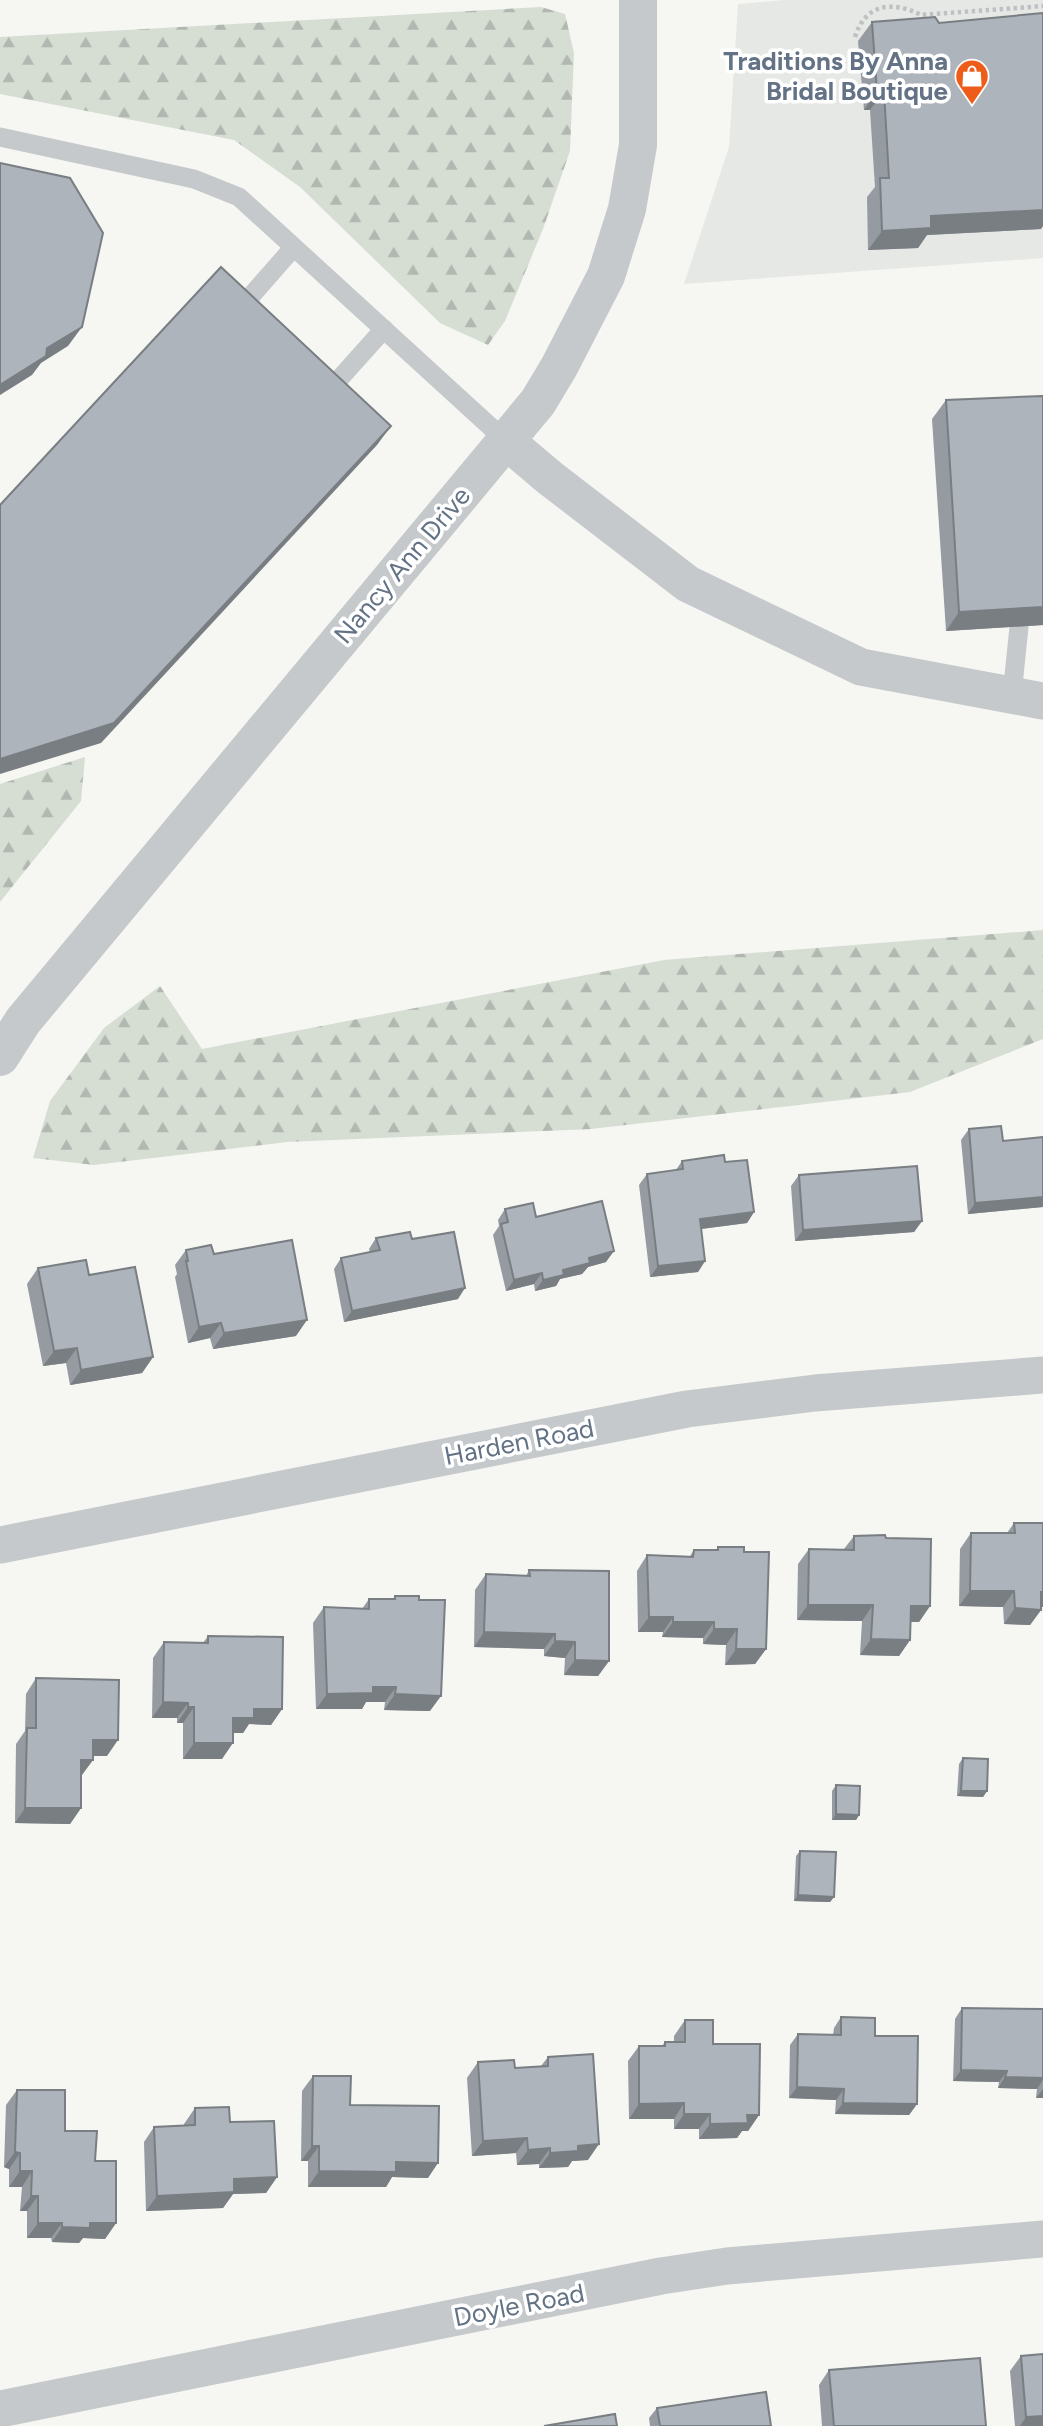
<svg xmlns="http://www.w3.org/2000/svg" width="1043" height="2426" viewBox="0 0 1043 2426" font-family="Figtree,sans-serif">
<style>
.built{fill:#e6e8e5}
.forest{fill:url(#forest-firs)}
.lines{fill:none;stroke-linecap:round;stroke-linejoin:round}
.path{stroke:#bfc0c3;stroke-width:4.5;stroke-dasharray:3.5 3.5;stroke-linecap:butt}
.service{stroke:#c5c9cc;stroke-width:19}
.minor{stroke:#c5c9cc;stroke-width:37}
.tertiary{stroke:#c5c9cc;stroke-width:38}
.wall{fill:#959ba1}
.shaded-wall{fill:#797e83}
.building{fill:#adb4bb;stroke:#797e83;stroke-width:2}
.labels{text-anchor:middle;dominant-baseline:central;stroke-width:7;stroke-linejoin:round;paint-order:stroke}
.poi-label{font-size:26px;font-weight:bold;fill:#637385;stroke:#fff;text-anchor:end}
.street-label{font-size:26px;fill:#637385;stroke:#fff}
</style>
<defs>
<pattern id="forest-firs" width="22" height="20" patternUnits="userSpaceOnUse" patternTransform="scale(1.75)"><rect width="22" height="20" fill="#d6ded3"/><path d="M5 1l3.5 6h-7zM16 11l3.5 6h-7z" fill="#b1b8b1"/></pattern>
</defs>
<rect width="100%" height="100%" fill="#f6f6f2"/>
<!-- built -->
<polygon class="built" points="785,0 1043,0 1043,258 684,284 729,147 738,4"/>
<!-- forest -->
<g class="forest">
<polygon points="541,7 565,14 574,53 570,151 543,229 505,321 488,345 440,323 300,187 234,140 0,94 0,37"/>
<polygon points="85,757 81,801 0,902 0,784"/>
<polygon points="1043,930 1043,1039 910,1092 591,1129 287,1142 94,1165 33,1158 50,1101 104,1028 160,986 202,1049 664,960"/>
</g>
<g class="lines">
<!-- path -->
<path class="path" d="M855,37C865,4 892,0 921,15L1043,6"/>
<!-- service -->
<g class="service">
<polyline points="0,137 194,179 239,197 505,440"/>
<polyline points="236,313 293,248"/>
<polyline points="324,396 384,329"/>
<polyline points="1012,695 1019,627"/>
</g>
<!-- minor -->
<g class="minor">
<polyline points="505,440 550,478 688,584 861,667 1043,701"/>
<polyline points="0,1545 687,1409 815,1393 1043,1375"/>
<polyline points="0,2409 661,2276 727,2266 1043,2239"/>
</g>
<!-- tertiary -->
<polyline class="tertiary" points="0,1057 23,1021 538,402 559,367 606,276 627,209 638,145 638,0"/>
</g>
<!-- wall -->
<g class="wall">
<polygon points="872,22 1041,229 927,235 918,248 868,250 867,197 875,187 870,110 864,110 858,41"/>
<polygon points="1043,396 1043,625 946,631 932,419 946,400"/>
<polygon points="969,1129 1003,1141 1043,1137 1043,1207 968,1214 961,1140"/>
<polygon points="682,1161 725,1162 754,1212 747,1223 701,1229 705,1261 698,1272 650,1277 639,1185 647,1174 676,1170"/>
<polygon points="799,1175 922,1221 914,1232 795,1241 791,1186"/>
<polygon points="505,1209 536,1217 606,1262 588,1267 582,1274 560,1279 556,1286 535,1291 534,1284 506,1291 493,1235 499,1226 498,1220"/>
<polygon points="376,1238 412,1239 458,1299 344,1322 334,1269 341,1258 370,1252 369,1249"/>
<polygon points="186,1250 214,1254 296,1336 213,1349 210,1338 188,1343 175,1277 177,1274 175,1265"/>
<polygon points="38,1268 89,1275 153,1357 142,1373 70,1385 66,1363 43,1366 27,1284"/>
<polygon points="1014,1523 1043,1607 1041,1607 1041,1610 1030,1625 1004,1624 1003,1607 959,1606 960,1549 971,1533 1007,1533"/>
<polygon points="854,1536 886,1538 930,1606 919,1622 910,1622 910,1640 899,1656 860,1655 862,1621 797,1620 798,1564 809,1549 844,1549"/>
<polygon points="718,1547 744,1552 766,1649 755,1664 725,1665 726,1645 703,1644 703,1638 662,1637 663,1632 638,1632 637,1571 647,1555 690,1556 694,1550 716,1550"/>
<polygon points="529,1570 609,1661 598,1676 564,1675 565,1658 544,1656 544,1649 474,1647 475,1590 486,1574 526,1576"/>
<polygon points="395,1596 430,1711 384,1710 385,1702 366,1702 362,1709 316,1709 313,1623 324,1607 362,1609 369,1599 393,1599"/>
<polygon points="208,1636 282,1709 271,1725 249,1724 243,1733 233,1733 222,1759 183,1759 183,1723 177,1723 177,1718 152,1718 153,1658 164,1642 203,1643"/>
<polygon points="36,1678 107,1756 93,1756 93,1760 81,1775 81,1808 70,1824 15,1823 16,1744 25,1731 26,1694"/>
<polygon points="963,1758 987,1791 983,1797 957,1796 959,1764"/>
<polygon points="836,1785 859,1815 856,1820 832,1820 832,1791"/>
<polygon points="800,1851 834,1897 830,1902 794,1901 796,1856"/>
<polygon points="962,2008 1043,2009 1043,2098 1036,2098 1037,2089 998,2088 999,2082 953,2081 955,2019"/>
<polygon points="841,2017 875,2036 917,2104 909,2115 835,2114 836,2100 789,2098 790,2045 798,2034 833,2035 834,2028"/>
<polygon points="685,2020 713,2044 759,2115 748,2131 742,2131 737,2138 699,2139 699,2129 674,2129 674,2119 629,2119 628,2061 639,2046 662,2046 665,2042 674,2042 674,2036"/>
<polygon points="548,2057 588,2160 572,2161 568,2167 539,2168 539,2164 517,2165 516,2153 472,2156 467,2078 478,2062 515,2068 541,2066"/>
<polygon points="313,2076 350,2105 428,2178 392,2177 386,2187 308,2187 308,2161 301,2161 302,2091"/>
<polygon points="17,2090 65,2131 95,2161 116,2223 105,2239 83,2238 79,2243 52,2242 51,2238 27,2238 27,2211 20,2211 22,2187 9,2187 9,2169 4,2167 6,2105"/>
<polygon points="195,2108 230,2122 277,2177 266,2193 233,2194 223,2208 146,2211 144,2142 154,2127 184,2126 184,2124"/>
<polygon points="1021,2356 1043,2426 1015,2426 1010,2371"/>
<polygon points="829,2370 986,2426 822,2426 819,2385"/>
<polygon points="657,2408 771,2426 650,2426 649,2418"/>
</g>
<!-- shaded-wall -->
<g class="shaded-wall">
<polygon points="877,91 884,91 870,110 864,110"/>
<polygon points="1043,210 1043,226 1041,229 927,235 918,248 868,250 882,231 931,216"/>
<polygon points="82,327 68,346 41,363 32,375 0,395 0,385 47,348"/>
<polygon points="391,426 377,445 101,743 0,774 0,759"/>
<polygon points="1043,607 1043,625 946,631 959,612"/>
<polygon points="1043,1197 1043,1207 968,1214 975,1203"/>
<polygon points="754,1212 747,1223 693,1230 700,1219"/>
<polygon points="922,1221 914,1232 795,1241 803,1230"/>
<polygon points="614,1251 606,1262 588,1267 582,1274 560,1279 556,1286 535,1291 543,1280 563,1270 589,1258"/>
<polygon points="705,1261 698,1272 650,1277 658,1266"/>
<polygon points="542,1273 534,1284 506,1291 514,1280"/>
<polygon points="465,1288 458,1299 344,1322 352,1311"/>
<polygon points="307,1320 296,1336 213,1349 224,1333"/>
<polygon points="221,1323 210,1338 188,1343 199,1327"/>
<polygon points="77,1348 66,1363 43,1366 54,1351"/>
<polygon points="153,1357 142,1373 70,1385 81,1370"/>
<polygon points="970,1591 1014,1591 1003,1607 959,1606"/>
<polygon points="1041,1592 1043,1592 1043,1607 1031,1607"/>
<polygon points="808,1605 873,1605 862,1621 797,1620"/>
<polygon points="911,1606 930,1606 919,1622 900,1622"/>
<polygon points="1015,1608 1041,1610 1030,1625 1004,1624"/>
<polygon points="649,1617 673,1617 663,1632 638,1632"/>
<polygon points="673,1622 714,1622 703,1638 662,1637"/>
<polygon points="714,1629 737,1629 726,1645 703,1644"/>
<polygon points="484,1632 555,1634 544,1649 474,1647"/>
<polygon points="871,1639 910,1640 899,1656 860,1655"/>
<polygon points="555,1641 575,1642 565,1658 544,1656"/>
<polygon points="736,1649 766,1649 755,1664 725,1665"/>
<polygon points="575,1660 609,1661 598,1676 564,1675"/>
<polygon points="373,1687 396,1687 385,1702 366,1702 362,1709 316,1709 327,1694"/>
<polygon points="395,1694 441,1696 430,1711 384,1710"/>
<polygon points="163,1702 188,1703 177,1718 152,1718"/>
<polygon points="188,1707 194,1707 183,1723 177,1723"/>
<polygon points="254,1709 282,1709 271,1725 249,1724 243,1733 222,1733 233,1718"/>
<polygon points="93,1740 118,1740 107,1756 83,1756"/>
<polygon points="194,1743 233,1743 222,1759 183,1759"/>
<polygon points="81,1760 93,1760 82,1775 70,1775"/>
<polygon points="961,1791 987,1791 983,1797 957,1796"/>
<polygon points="25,1808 81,1808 70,1824 15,1823"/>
<polygon points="836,1814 859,1815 856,1820 832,1820"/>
<polygon points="798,1895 834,1897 830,1902 794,1901"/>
<polygon points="961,2070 1007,2071 999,2082 953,2081"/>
<polygon points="1005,2077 1043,2078 1043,2080 1037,2089 998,2088"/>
<polygon points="797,2087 844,2089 836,2100 789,2098"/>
<polygon points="1043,2089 1043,2098 1036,2098"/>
<polygon points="684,2103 674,2119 629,2119 639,2104"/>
<polygon points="843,2103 917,2104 909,2115 835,2114"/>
<polygon points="684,2114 710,2114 699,2129 674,2129"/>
<polygon points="747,2115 759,2115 748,2131 742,2131 737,2138 699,2139 710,2124"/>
<polygon points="527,2138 516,2153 472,2156 483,2141"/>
<polygon points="599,2144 588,2160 572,2161 568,2167 539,2168 550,2153 578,2146"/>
<polygon points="312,2146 319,2146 308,2161 301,2161"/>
<polygon points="550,2148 539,2164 517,2165 528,2150"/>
<polygon points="15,2152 20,2153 9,2169 4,2167"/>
<polygon points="396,2162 438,2163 428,2178 392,2177 386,2187 308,2187 319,2171"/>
<polygon points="20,2171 32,2171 22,2187 9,2187"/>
<polygon points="277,2177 266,2193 233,2194 223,2208 146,2211 157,2196 234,2179"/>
<polygon points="31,2196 38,2196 27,2211 20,2211"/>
<polygon points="38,2223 62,2223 51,2238 27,2238"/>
<polygon points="90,2223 116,2223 105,2239 83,2238 79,2243 52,2242 62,2227"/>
<polygon points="1043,2416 1043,2426 1020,2426 1026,2417"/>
</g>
<!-- building -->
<g class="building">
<polygon points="1043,13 1043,210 931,216 931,228 882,231 880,178 889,178 884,91 877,91 872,22 935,17 939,23"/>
<polygon points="0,163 70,178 103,233 82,327 47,348 46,356 0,385"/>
<polygon points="221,267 391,426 114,723 0,759 0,505"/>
<polygon points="1043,396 1043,607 959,612 946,400"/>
<polygon points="1001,1126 1003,1141 1043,1137 1043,1197 975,1203 969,1129"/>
<polygon points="724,1155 725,1162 747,1160 754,1212 700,1219 705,1261 658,1266 647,1174 683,1169 682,1161"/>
<polygon points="917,1166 922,1221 803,1230 799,1175"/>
<polygon points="602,1201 614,1251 589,1258 590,1263 563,1270 564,1275 543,1280 542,1273 514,1280 501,1224 508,1222 505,1209 533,1203 536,1217"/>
<polygon points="410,1232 412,1239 454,1232 465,1288 352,1311 341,1258 380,1250 376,1238"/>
<polygon points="292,1240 307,1320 224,1333 221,1323 199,1327 186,1261 188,1261 186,1250 211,1245 214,1254"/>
<polygon points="86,1260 89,1275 135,1267 153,1357 81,1370 77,1348 54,1351 38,1268"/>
<polygon points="1014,1523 1043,1523 1043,1592 1041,1592 1041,1610 1015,1608 1014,1591 970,1591 971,1533 1015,1533"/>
<polygon points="885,1535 886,1538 931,1539 930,1606 911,1606 910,1640 871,1639 873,1605 808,1605 809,1549 854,1550 854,1536"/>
<polygon points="718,1547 744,1547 744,1552 769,1552 766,1649 736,1649 737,1629 714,1629 714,1622 673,1622 673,1617 649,1617 647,1555 693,1557 694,1550 718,1550"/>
<polygon points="529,1570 609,1571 609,1661 575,1660 575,1642 555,1641 555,1634 484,1632 486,1574 530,1576"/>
<polygon points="395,1596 419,1596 419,1600 445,1600 441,1696 395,1694 396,1687 373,1687 373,1693 327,1694 324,1607 369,1609 369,1599 395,1599"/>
<polygon points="208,1636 283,1637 282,1709 254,1709 254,1718 233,1718 233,1743 194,1743 194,1707 188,1707 188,1703 163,1702 164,1642 208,1643"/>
<polygon points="36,1678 119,1680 118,1740 93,1740 93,1760 81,1760 81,1808 25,1808 27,1728 36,1728"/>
<polygon points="963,1758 988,1759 987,1791 961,1791"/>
<polygon points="836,1785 860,1786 859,1815 836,1814"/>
<polygon points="800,1851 836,1852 834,1897 798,1895"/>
<polygon points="962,2008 1043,2009 1043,2078 1005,2077 1007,2071 961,2070"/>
<polygon points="841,2017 875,2018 875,2036 918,2036 917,2104 843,2103 844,2089 797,2087 798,2034 841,2035"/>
<polygon points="685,2020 713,2020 713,2044 760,2044 759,2115 747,2115 748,2123 710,2124 710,2114 684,2114 684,2103 639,2104 639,2046 665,2046 665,2042 685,2042"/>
<polygon points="593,2054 599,2144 578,2146 578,2151 550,2153 550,2148 528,2150 527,2138 483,2141 478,2062 514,2060 515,2068 548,2066 548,2057"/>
<polygon points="313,2076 351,2076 350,2105 439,2106 438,2163 396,2162 396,2172 319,2171 319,2146 312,2146"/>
<polygon points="17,2090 65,2090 65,2131 97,2131 95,2161 116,2161 116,2223 90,2223 90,2228 62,2227 62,2223 38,2223 38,2196 31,2196 32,2171 20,2171 20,2153 15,2152"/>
<polygon points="229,2107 230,2122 274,2121 277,2177 234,2179 234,2192 157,2196 154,2127 195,2125 195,2108"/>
<polygon points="1043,2354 1043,2416 1026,2417 1021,2356"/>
<polygon points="980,2358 986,2426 834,2426 829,2370"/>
<polygon points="766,2392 771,2426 660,2426 657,2408"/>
<polygon points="615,2414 617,2426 544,2426"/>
</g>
<!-- icons -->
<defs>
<g id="shop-pin" transform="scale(1.75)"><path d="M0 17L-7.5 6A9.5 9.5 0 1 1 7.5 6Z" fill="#ee5c1a" stroke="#fff"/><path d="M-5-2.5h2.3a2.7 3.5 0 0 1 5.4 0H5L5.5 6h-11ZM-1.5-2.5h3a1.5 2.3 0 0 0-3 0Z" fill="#fff"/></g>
</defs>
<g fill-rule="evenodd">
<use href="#shop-pin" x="972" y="76"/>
</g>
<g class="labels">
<!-- poi labels -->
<g class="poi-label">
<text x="948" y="61">Traditions By Anna<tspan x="948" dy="30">Bridal Boutique</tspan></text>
</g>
<!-- street labels -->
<g class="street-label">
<text transform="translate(402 565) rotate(-50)">Nancy Ann Drive</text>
<text transform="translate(519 1442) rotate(-11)">Harden Road</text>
<text transform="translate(519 2305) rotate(-11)">Doyle Road</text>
</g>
</g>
</svg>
